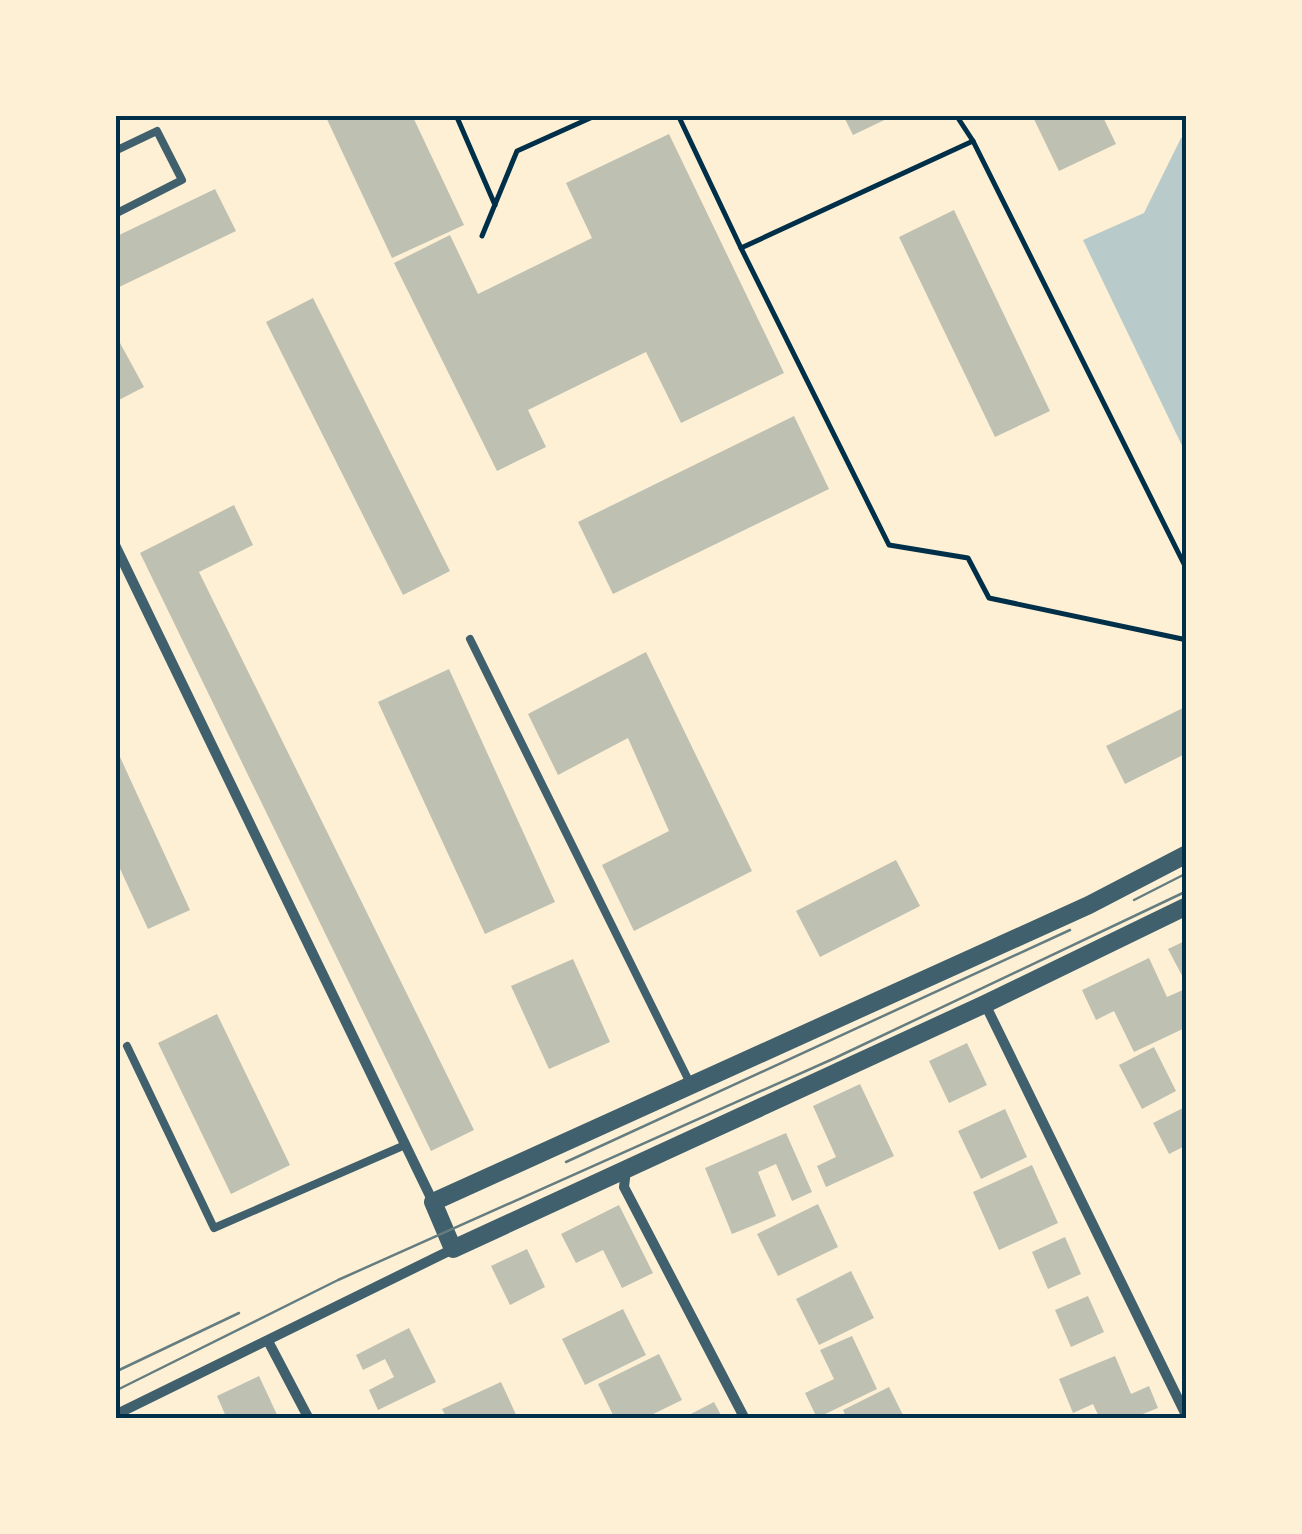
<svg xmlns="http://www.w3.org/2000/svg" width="1302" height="1534" viewBox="0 0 1302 1534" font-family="'IBM Plex Serif',serif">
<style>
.green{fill:#b9caca}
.building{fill:#bec0b2}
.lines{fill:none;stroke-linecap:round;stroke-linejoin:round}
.path{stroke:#003049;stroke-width:5}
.service{stroke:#3f606c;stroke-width:8}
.minor{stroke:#3f606c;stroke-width:10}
.tertiary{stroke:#3f606c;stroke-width:18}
.tram{stroke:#657d81;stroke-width:2.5}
.neatline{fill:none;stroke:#003049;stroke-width:4}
</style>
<rect width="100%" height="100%" fill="#fdf0d5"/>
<!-- green -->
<polygon class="green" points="1181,138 1187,138 1187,456 1083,240 1144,213"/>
<!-- building -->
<g class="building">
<polygon points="325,115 412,115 464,225 392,258"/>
<polygon points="843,115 895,115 853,135"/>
<polygon points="1032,115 1102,115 1116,144 1059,171"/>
<polygon points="669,134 784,373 681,423 646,352 528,410 546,447 497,471 394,263 450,235 478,294 592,238 566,183"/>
<polygon points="215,189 236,231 115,289 115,237"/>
<polygon points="954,210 1050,411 995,437 899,237"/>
<polygon points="313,298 450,571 403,595 266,322"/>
<polygon points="120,343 144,387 115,402 115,346"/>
<polygon points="794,416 829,489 613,594 578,522"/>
<polygon points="234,505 253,545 199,572 474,1130 431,1151 140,553"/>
<polygon points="646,652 752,871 634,931 602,865 669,831 628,738 558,775 528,714"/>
<polygon points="449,669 555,902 485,934 378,702"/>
<polygon points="1187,706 1187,753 1125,784 1106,746"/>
<polygon points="115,746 190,910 148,929 115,858"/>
<polygon points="896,860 920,906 820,957 796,911"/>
<polygon points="1187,940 1187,985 1168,949"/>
<polygon points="1149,958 1167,997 1185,989 1187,993 1187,1027 1134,1052 1114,1011 1096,1020 1082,990"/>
<polygon points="573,959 610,1042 549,1069 511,986"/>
<polygon points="217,1014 290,1165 231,1194 158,1043"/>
<polygon points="967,1043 987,1085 949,1103 929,1061"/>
<polygon points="1154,1047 1176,1091 1142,1109 1119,1065"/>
<polygon points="860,1084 894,1156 826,1187 817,1166 836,1157 813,1106"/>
<polygon points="1185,1107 1187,1112 1187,1145 1169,1154 1153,1123"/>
<polygon points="1005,1109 1027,1157 981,1179 958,1131"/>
<polygon points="786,1133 812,1192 792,1201 776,1164 758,1172 776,1216 732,1234 705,1168"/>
<polygon points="1032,1165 1058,1223 999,1250 973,1192"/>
<polygon points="818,1204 838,1247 778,1276 757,1234"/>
<polygon points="619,1205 653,1273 622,1288 603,1250 576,1263 561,1234"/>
<polygon points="1065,1237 1081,1274 1048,1289 1032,1252"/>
<polygon points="527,1249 545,1287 510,1305 491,1266"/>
<polygon points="851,1271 874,1318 819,1345 796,1299"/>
<polygon points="1088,1296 1104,1332 1071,1347 1055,1310"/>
<polygon points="623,1309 646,1355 585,1385 562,1339"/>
<polygon points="409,1328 436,1382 378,1410 369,1390 394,1377 385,1359 363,1370 356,1355"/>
<polygon points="852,1336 877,1389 817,1418 805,1393 834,1379 820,1350"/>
<polygon points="659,1354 682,1400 643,1419 615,1419 598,1384"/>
<polygon points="1115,1356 1131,1394 1149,1386 1158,1408 1130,1419 1100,1419 1093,1404 1073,1413 1059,1379"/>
<polygon points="259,1376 279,1419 227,1419 217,1396"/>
<polygon points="501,1382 518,1419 447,1419 442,1409"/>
<polygon points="889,1387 905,1419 847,1419 843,1410"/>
<polygon points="714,1402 723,1419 681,1419"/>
</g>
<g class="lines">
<!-- path -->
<g class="path">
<polyline points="456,115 495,205"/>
<polyline points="678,115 741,248 889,545 968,558 989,598 1187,640"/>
<polyline points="956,115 973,141"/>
<polyline points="482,236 517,151 597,115"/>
<polyline points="741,248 973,141 1187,570"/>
</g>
<!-- service -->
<g class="service">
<polyline points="115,151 157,131 182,180 115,214"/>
<polyline points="470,639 691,1085"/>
<polyline points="127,1046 214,1228 405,1145"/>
</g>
<!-- minor -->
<g class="minor">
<polyline points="115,545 433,1202"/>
<polyline points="985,1004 1187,1417"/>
<polyline points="626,1170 624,1187 745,1419"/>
<polyline points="268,1341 309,1419"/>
<polyline points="115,1415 453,1249"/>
</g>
<!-- tertiary -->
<polyline class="tertiary" points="1187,854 1089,905 433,1202 453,1249 985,1004 1187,906"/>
<!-- tram -->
<g class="tram">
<polyline points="1134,900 1187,873"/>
<polyline points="566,1162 1070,930"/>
<polyline points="115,1372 239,1313"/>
<polyline points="115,1391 338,1280 835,1058 1187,891"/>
</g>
</g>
<!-- border -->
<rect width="1302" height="1534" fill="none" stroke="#fdf0d5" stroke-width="235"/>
<rect x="118" y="118" width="1066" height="1298" class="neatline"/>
</svg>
